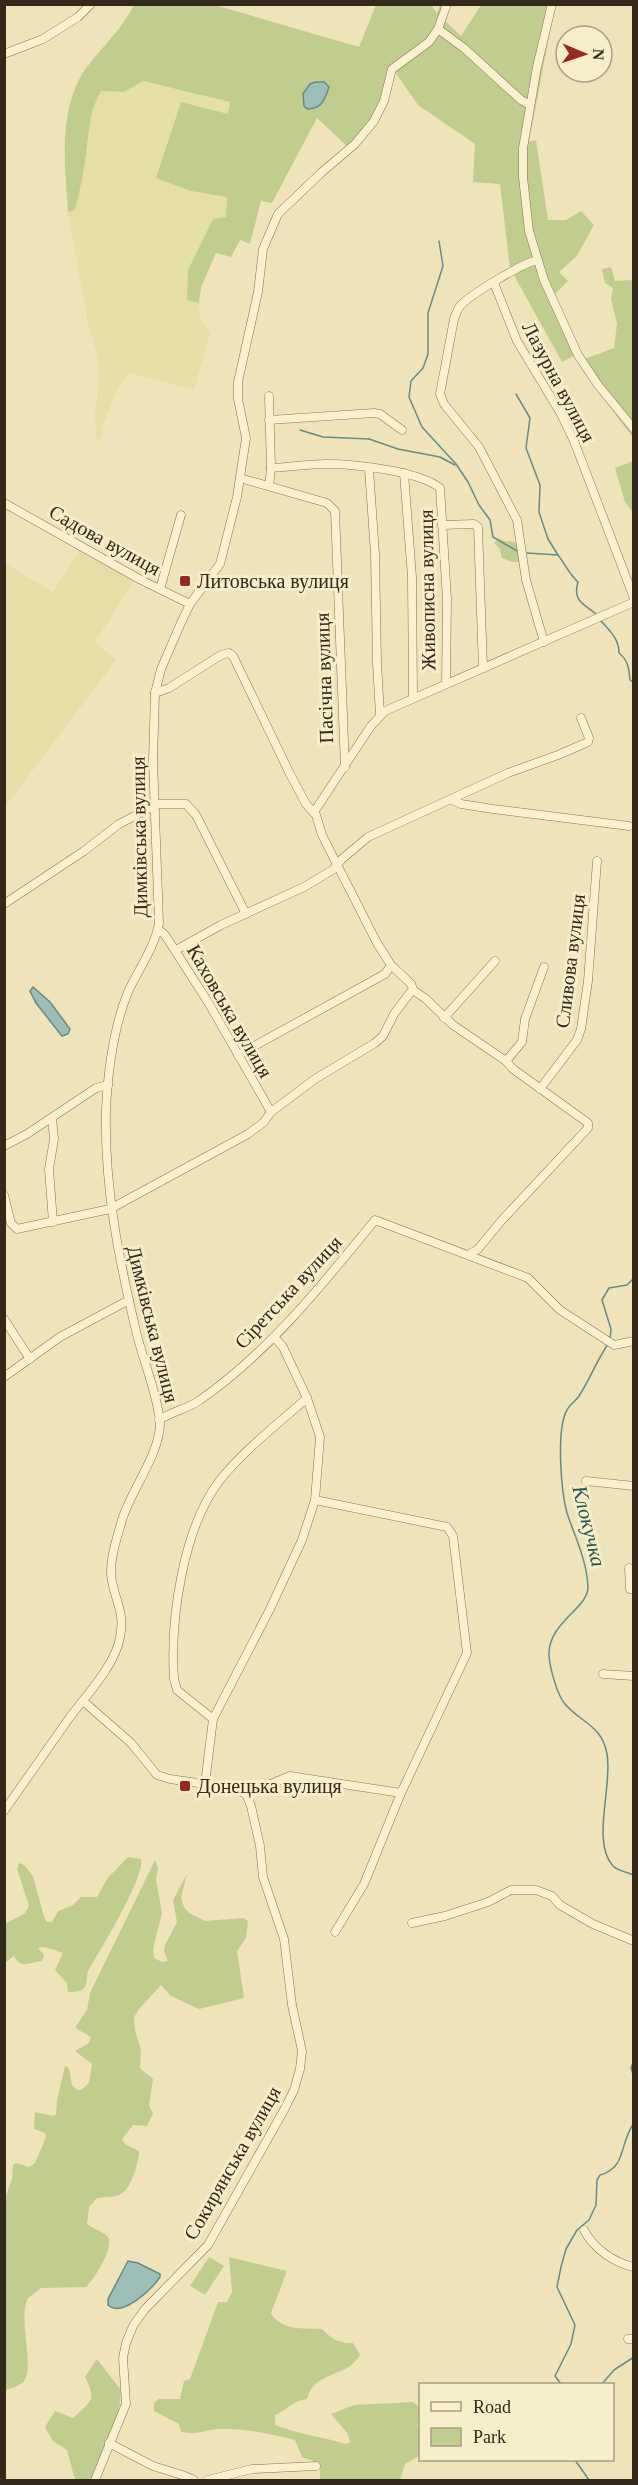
<svg xmlns="http://www.w3.org/2000/svg" width="638" height="2485" viewBox="0 0 638 2485" font-family="'Times New Roman',serif">
<style>
.farmland{fill:#e5dfa7}
.green{fill:#c1cd8e}
.water{fill:#9ebfb8;stroke:#668c86;stroke-width:1.5}
.lines{fill:none;stroke-linecap:round;stroke-linejoin:round}
.stream{stroke:#668c86;stroke-width:1.5}
.minor-casing{stroke:#867254;stroke-width:9}
.minor{stroke:#faf0cd;stroke-width:8}
.poi-dot{fill:#972921;stroke:#f6edc9;stroke-width:2}
.labels{text-anchor:middle;dominant-baseline:central;stroke-width:6;stroke-linejoin:round;paint-order:stroke}
.street-label{font-size:20px;fill:#34281a;stroke:#f6edc9}
.poi-label{font-size:20px;fill:#34281a;stroke:#f6edc9;text-anchor:start}
.water-label{font-size:21px;font-style:italic;fill:#285555;stroke:#f6edc9}
</style>
<rect width="100%" height="100%" fill="#efe3ba"/>
<!-- farmland -->
<g class="farmland">
<polygon points="143,81 230,102 228,115 191,191 227,197 226,217 213,219 202,243 188,300 199,303 200,317 210,333 194,390 130,373 117,390 104,422 101,440 96,439 95,415 99,379 97,355 88,323 68,212 75,210 87,149 88,130 93,105 101,91 124,92"/>
<polygon points="84,544 138,575 95,642 116,660 5,807 4,563 53,592"/>
</g>
<!-- green -->
<g class="green">
<path d="M134,5H215L359,47L376,5H431L437,13L440,5H446L442,18L461,36L481,5H555L529,142L536,140L548,220H566L581,211L594,225L576,257L559,272L568,281L554,295L581,352L562,362L510,268L500,184L473,182L475,144L418,105L395,72C381,102 379,127 351,150L317,118L272,203L261,201L250,244L240,240L231,257L216,253L201,287L199,303L187,300L188,270L213,219L226,217L227,197L191,191L156,178L181,102L228,114L230,102L143,81L124,92L101,91C89,112 89,131 86,155C83,173 80,192 75,210L68,212C65,167 58,111 84,71C100,49 122,29 134,5Z"/>
<polygon points="611,267 615,281 633,280 633,438 581,368 582,360 614,348 617,324 611,299 613,288 605,283 602,269"/>
<polygon points="633,461 633,512 625,502 615,468"/>
<polygon points="499,538 504,541 515,542 518,546 519,562 512,562 502,558 500,549 494,543"/>
<path d="M128,1857L141,1859C146,1875 99,1953 88,1971C85,1985 90,1992 68,1992L67,1983L55,1970L63,1953C56,1951 45,1945 38,1948L44,1955L42,1961C29,1962 21,1970 14,1956L5,1963V1924L25,1913L29,1906L17,1869L19,1863L24,1865L33,1876L44,1917L47,1922H52L58,1911L73,1905L81,1897H97L107,1879Z"/>
<path d="M155,1860L158,1868L156,1879L162,1913L153,1949L154,1958L162,1962L168,1961L164,1951L165,1945L177,1922L173,1900L187,1874L181,1898L184,1907L189,1913L205,1921L243,1918L248,1921L246,1938L237,1951L244,1998L199,2009L171,1996L161,1985L139,2009L134,2017L135,2030L141,2050L140,2068L153,2079L149,2106L153,2113L147,2126L133,2125L122,2139L125,2144L139,2151C139,2162 131,2189 121,2194C113,2198 105,2197 97,2198L89,2207L87,2224C93,2229 103,2231 108,2237C115,2246 94,2280 86,2287L41,2288L28,2298C17,2320 37,2371 22,2383C17,2387 10,2388 5,2391L4,2202L12,2179L13,2165L16,2163L29,2167L35,2163L46,2137L45,2133L34,2129L35,2112L54,2116L56,2114L57,2100L65,2066L69,2068L72,2085L77,2090H81L89,2083L92,2064L75,2051L89,2043L91,2037L77,2029L76,2026L87,2010L90,1993Z"/>
<polygon points="209,2257 224,2266 205,2295 190,2286"/>
<path d="M229,2257L287,2271L271,2313C281,2331 303,2328 322,2329C333,2340 338,2343 353,2343L360,2355C346,2379 314,2370 307,2399C294,2400 287,2410 275,2415V2425C298,2434 322,2437 346,2444L350,2442L348,2434L331,2414L354,2405L413,2402L420,2407V2419L417,2427H420V2455L405,2464L400,2480H320V2469L313,2461L302,2457L295,2440C271,2434 244,2428 219,2429C202,2430 201,2435 181,2432L179,2424L154,2411V2403L159,2399H180L184,2381L190,2379L218,2302H227L232,2292Z"/>
<path d="M97,2359L120,2389L121,2395L118,2416L94,2480H75L67,2450L53,2441L45,2427L55,2411L73,2418C91,2401 97,2401 85,2377Z"/>
</g>
<!-- water -->
<g class="water">
<path d="M316,82H324L329,87C325,99 322,109 308,109L304,106L303,94L310,84Z"/>
<polygon points="33,987 50,1002 70,1029 68,1034 62,1036 36,1003 30,991"/>
<path d="M128,2261L138,2263L160,2274V2277C152,2289 122,2318 108,2305V2299Z"/>
</g>
<g class="lines">
<!-- stream -->
<g class="stream">
<polyline points="439,241 443,266 428,313 428,354 423,368 411,381 409,397 422,427 456,464 468,482 479,505 490,520 493,537 519,552"/>
<polyline points="516,394 530,418 526,448 540,485 539,512 548,539 558,555"/>
<polyline points="300,430 323,437 369,439 398,449 440,457 455,465"/>
<path d="M527,553L558,555C565,564 569,574 578,582C572,602 585,604 597,615"/>
<path d="M601,621C610,631 619,639 619,653C629,661 629,670 630,680L634,683"/>
<polyline points="610,1340 611,1329 602,1300 609,1288 627,1285 634,1278"/>
<path d="M608,1344C596,1362 590,1379 579,1396C576,1401 570,1404 567,1410C556,1429 561,1491 567,1513C575,1537 587,1561 588,1587C588,1609 547,1623 549,1656C550,1668 557,1695 565,1704C581,1723 602,1725 607,1754C613,1785 591,1842 613,1866C618,1871 627,1872 634,1875"/>
<polyline points="634,2060 631,2068 634,2077"/>
<path d="M561,2384L555,2376L571,2344L575,2325L557,2287L561,2267L566,2249L577,2230L589,2220L596,2205L597,2180L600,2175C627,2168 619,2143 634,2123"/>
<polyline points="602,2384 614,2370 634,2357"/>
<polyline points="575,2460 589,2480"/>
</g>
<!-- minor casing -->
<g class="minor-casing">
<g id="minor">
<polyline points="552,4 537,67 523,148 523,177 529,231 544,280 578,355 598,385 634,429"/>
<polyline points="438,29 464,48 521,100 530,105"/>
<polyline points="4,54 43,39 78,17 91,4"/>
<path d="M537,260C521,264 471,294 460,306C457,310 456,314 454,319L440,394L444,404L479,447L517,520L526,580L544,642"/>
<polyline points="494,283 517,341 561,414 574,441 634,598"/>
<polyline points="269,420 374,413 380,414 402,430"/>
<path d="M271,468C290,467 308,464 327,464C355,464 419,471 440,488L447,599L446,684"/>
<polyline points="369,469 375,554 377,663 380,715"/>
<polyline points="404,473 412,577 413,698"/>
<polyline points="240,478 327,503 335,511 345,767"/>
<polyline points="269,486 271,468 269,396"/>
<polyline points="4,503 141,580 190,604"/>
<polyline points="442,525 474,524 478,527 483,668"/>
<polyline points="160,589 181,515"/>
<polyline points="452,800 461,804 493,809 629,826"/>
<polyline points="314,812 371,726 385,711 634,602"/>
<polyline points="4,904 84,851 119,824 158,804 186,804 196,815 246,914"/>
<polyline points="158,929 165,935 208,1002 271,1112"/>
<polyline points="176,950 221,925 304,887 334,869 342,859 368,837 508,773 558,755 588,742 589,738 581,718"/>
<polyline points="413,990 426,999 453,1025 506,1061 513,1069 588,1123 588,1128 502,1220 478,1249 468,1255"/>
<polyline points="444,1018 495,961"/>
<polyline points="238,1055 385,974 391,965"/>
<polyline points="506,1061 522,1042 525,1019 544,967"/>
<polyline points="540,1089 577,1040 581,1029 588,981 597,861"/>
<polyline points="52,1118 54,1139 49,1169 53,1222"/>
<polyline points="4,1146 27,1134 96,1088 108,1085"/>
<polyline points="4,1195 11,1223 17,1229 110,1209 248,1134 264,1122 271,1112 315,1079 375,1043 383,1036 394,1014 413,989 411,984 391,965 377,943 322,835 316,815 306,804 290,774 233,656 229,653 221,655 169,688 155,693"/>
<polyline points="4,1319 30,1359"/>
<polyline points="4,1377 60,1337 129,1300"/>
<path d="M159,1420C172,1411 188,1409 200,1400C269,1352 323,1284 375,1220L528,1278L560,1310L614,1345L634,1341"/>
<polyline points="586,1481 634,1486"/>
<polyline points="315,1500 447,1527 453,1536 467,1653 401,1793 364,1884 335,1932"/>
<polyline points="629,1568 630,1589 634,1589"/>
<polyline points="603,1674 634,1676"/>
<polyline points="83,1701 131,1743 157,1775 170,1779 233,1788 246,1794 251,1806 260,1846 263,1877 284,1939 292,2005 302,2051 300,2069 294,2090 284,2110 208,2245 145,2309 133,2326 126,2343 123,2358 126,2404 95,2480"/>
<path d="M213,1719L177,1690L174,1679C170,1619 183,1528 220,1480C245,1449 278,1424 307,1398"/>
<polyline points="205,1784 213,1719 270,1609 302,1540 315,1500 320,1437 307,1398 283,1347 274,1337"/>
<polyline points="246,1794 290,1776 401,1793"/>
<path d="M4,1811C26,1780 48,1748 70,1717C86,1696 116,1664 120,1637C125,1613 116,1603 112,1581C108,1563 117,1538 122,1520C131,1490 160,1454 160,1423C159,1400 143,1359 137,1335C119,1260 104,1187 106,1109C108,1070 113,1029 128,992C138,970 155,947 159,923L153,761L155,693L161,669L180,625L190,604L220,564L237,497L246,438L238,399V382L258,292L263,249L278,214L322,172L355,144L374,121L384,101L392,69L429,42L438,29L447,4"/>
<polyline points="412,1923 445,1916 488,1902 511,1890 536,1890 552,1896 560,1905 593,1924 634,1941"/>
<path d="M584,2230C593,2248 614,2263 634,2267"/>
<polyline points="628,2339 634,2339"/>
<polyline points="109,2443 153,2466 182,2475 194,2480"/>
<polyline points="208,2480 252,2469 316,2466"/>
</g>
</g>
<!-- minor -->
<use href="#minor" class="minor"/>
</g>
<!-- markers -->
<g class="poi-dot">
<rect x="179" y="575" width="12" height="12" rx="3"/>
<rect x="179" y="1780" width="12" height="12" rx="3"/>
</g>
<g class="labels">
<!-- street labels -->
<g class="street-label">
<text transform="translate(559 382) rotate(62)">Лазурна вулиця</text>
<text transform="translate(105 540) rotate(29)">Садова вулиця</text>
<text transform="translate(427 590) rotate(-91)">Живописна вулиця</text>
<text transform="translate(324 678) rotate(-92)">Пасічна вулиця</text>
<text transform="translate(139 837) rotate(-91)">Димківська вулиця</text>
<text transform="translate(570 961) rotate(-83)">Сливова вулиця</text>
<text transform="translate(230 1011) rotate(60)">Каховська вулиця</text>
<text transform="translate(288 1292) rotate(-47)">Сіретська вулиця</text>
<text transform="translate(153 1324) rotate(76)">Димківська вулиця</text>
<text transform="translate(232 2163) rotate(-60)">Сокирянська вулиця</text>
</g>
<!-- poi labels -->
<g class="poi-label">
<text x="197" y="581">Литовська вулиця</text>
<text x="197" y="1786">Донецька вулиця</text>
</g>
<!-- water labels -->
<g class="water-label">
<text transform="translate(589 1526) rotate(76)">Клокучка</text>
</g>
</g>
<!-- border -->
<rect width="638" height="2485" fill="none" stroke="#34281a" stroke-width="12"/>
<!-- legend -->
<rect x="419" y="2383" width="195" height="78" fill="#f6edc9" stroke="#a89e83" stroke-width="1.5"/>
<rect x="431" y="2402" width="30" height="9" fill="#faf0cd" stroke="#a89e83" stroke-width="1.5"/>
<text x="473" y="2413" font-size="18" fill="#34281a">Road</text>
<rect x="431" y="2428" width="30" height="18" fill="#c1cd8e" stroke="#a89e83" stroke-width="1.5"/>
<text x="473" y="2443" font-size="18" fill="#34281a">Park</text>
<!-- north arrow -->
<g transform="translate(584 54) rotate(92)"><circle r="28" fill="#f6edc9" stroke="#a89e83" stroke-width="1.5"/>
<path d="M0-4.5L10 22L0 15L-10 22Z" fill="#972921"/>
<text y="-9" font-size="16" font-weight="bold" text-anchor="middle" fill="#34281a">N</text>
</g>
</svg>
